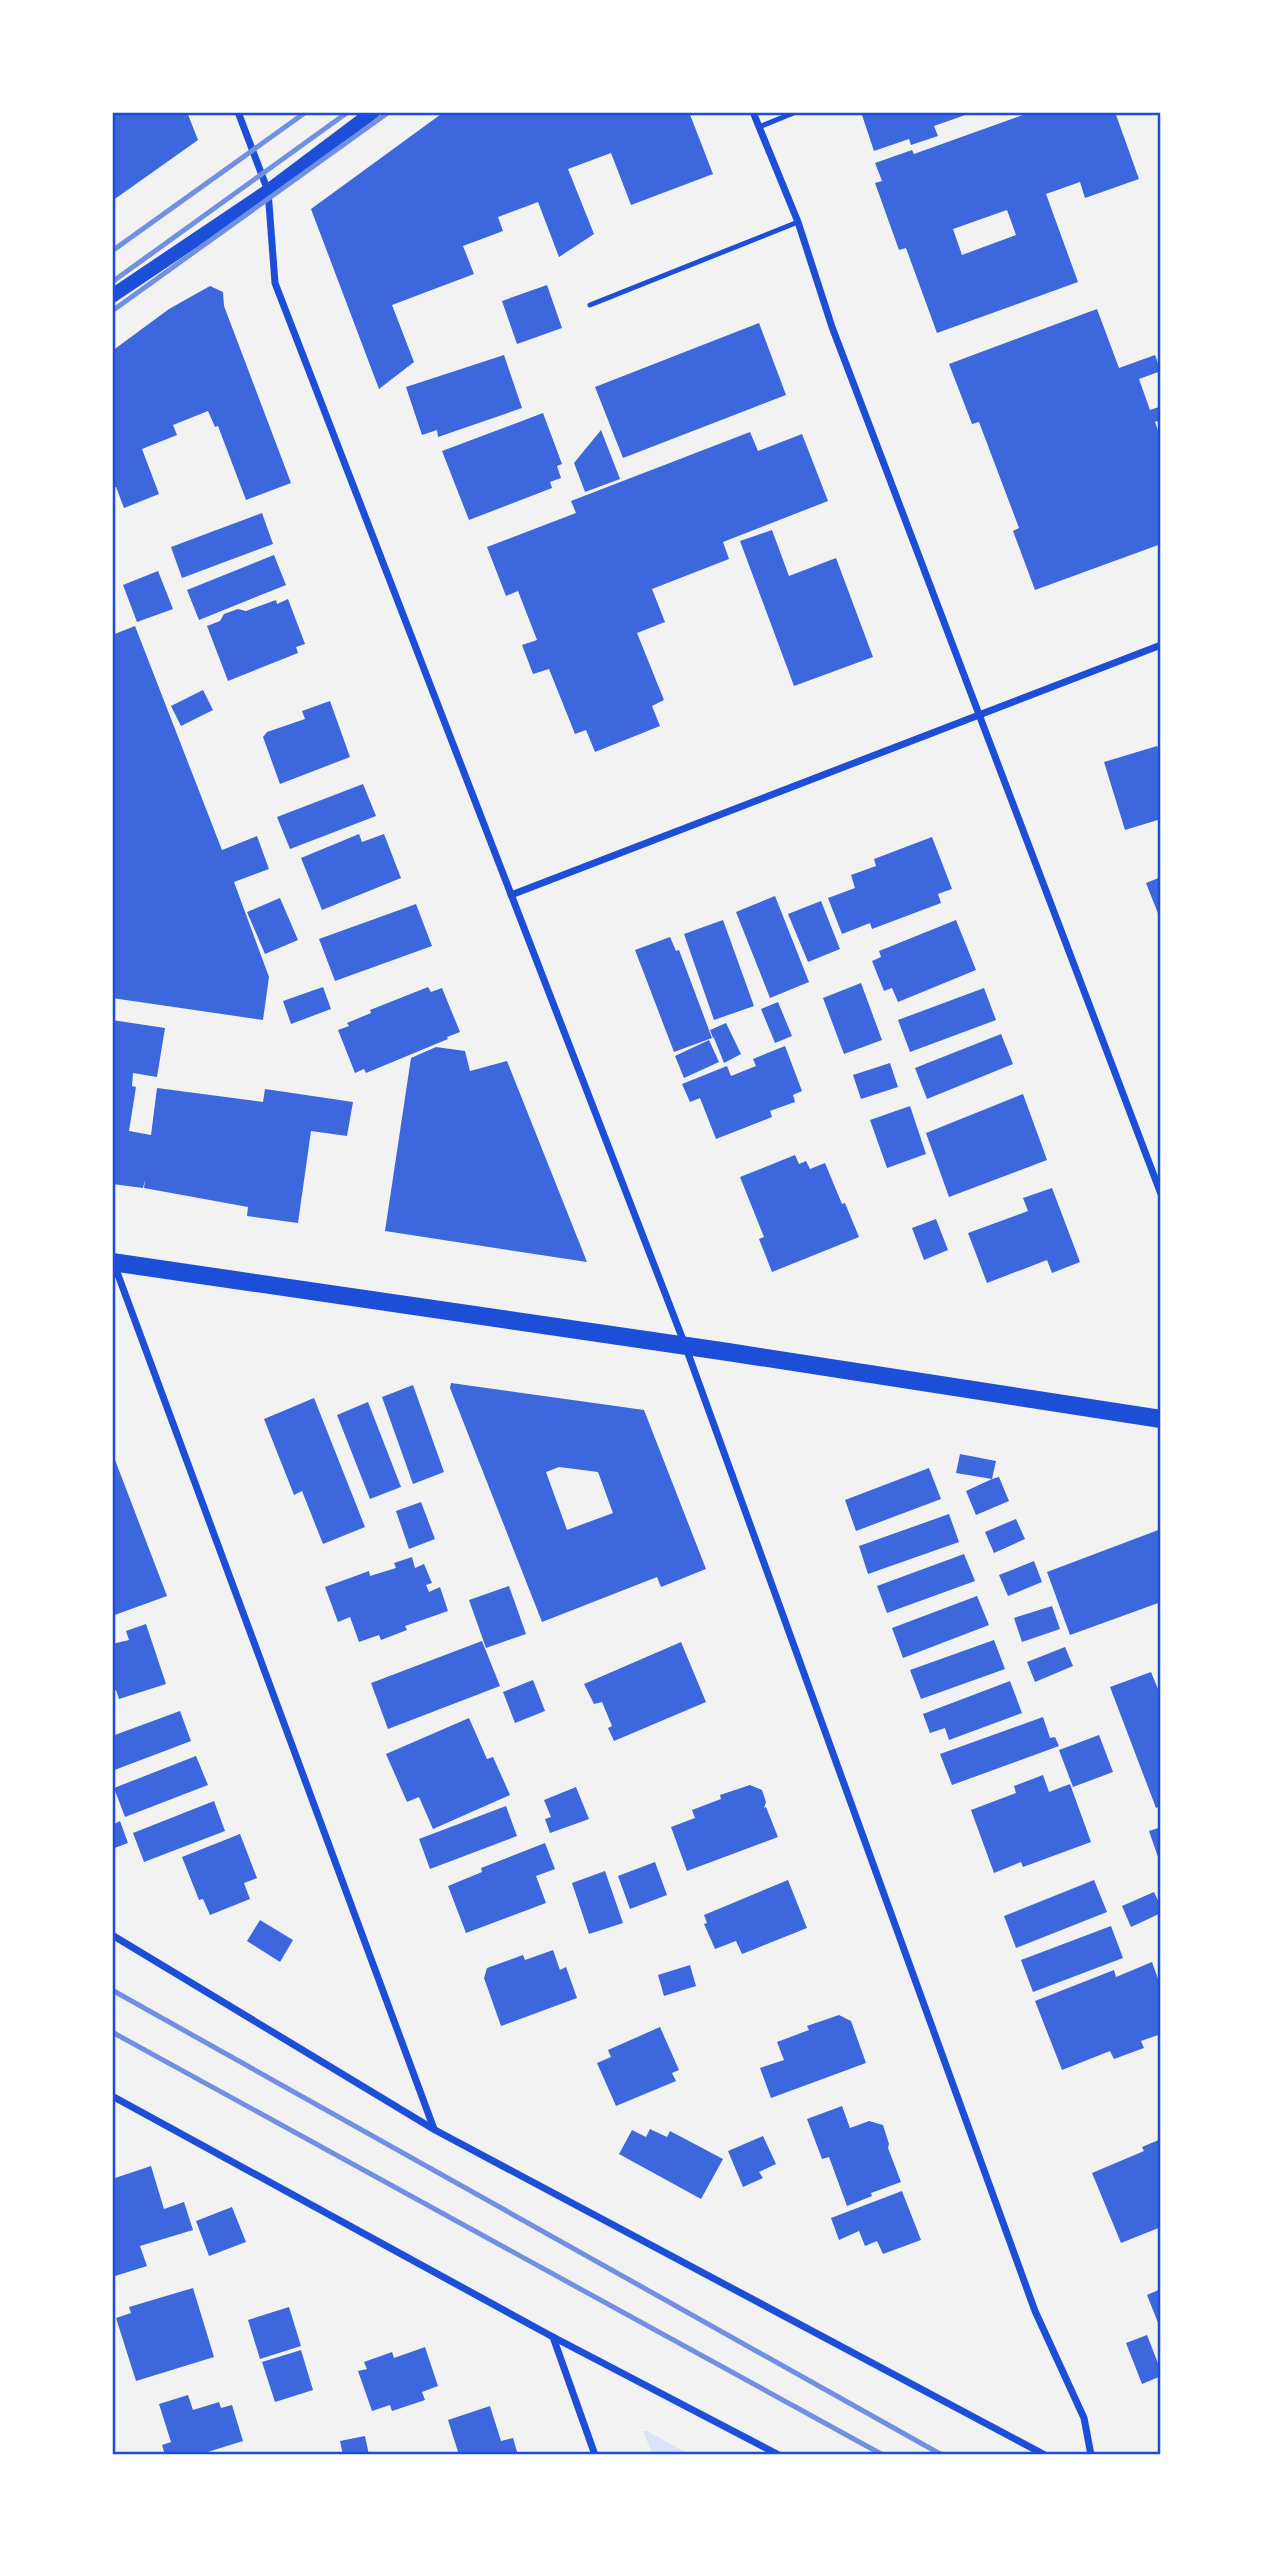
<svg xmlns="http://www.w3.org/2000/svg" width="1273" height="2567" viewBox="0 0 1273 2567" font-family="'DejaVu Sans',sans-serif">
<style>
.green{fill:#dbe4f7}
.building{fill:#3d67dc;fill-rule:evenodd}
.lines{fill:none;stroke-linecap:round;stroke-linejoin:round}
.service{stroke:#1d4ed8;stroke-width:5}
.minor{stroke:#1d4ed8;stroke-width:7}
.secondary{stroke:#1d4ed8;stroke-width:14}
.primary{stroke:#1d4ed8;stroke-width:18}
.rail{stroke:#7290e2;stroke-width:5}
.neatline{fill:none;stroke:#1d4ed8;stroke-width:2.5}
</style>
<rect width="100%" height="100%" fill="#f2f2f2"/>
<!-- green -->
<polygon class="green" points="643,2431 647,2431 691,2455 653,2455"/>
<!-- building -->
<g class="building">
<polygon points="112,112 187,112 198,140 112,201"/>
<polygon points="444,112 689,112 713,174 631,205 611,153 568,169 594,234 559,257 538,202 498,217 503,231 463,246 474,274 392,305 414,362 379,389 311,209"/>
<polygon points="861,112 974,112 934,126 938,136 911,145 909,139 874,151"/>
<path d="M1031,112H1115L1139,179L1085,198L1080,182L1046,194L1078,282L937,333L906,248L899,250L875,183L882,181L875,163L912,150L914,154ZM1007,210L1016,235L962,255L953,229Z"/>
<polygon points="547,285 562,328 517,344 502,301"/>
<polygon points="210,286 223,292 224,306 291,483 246,500 218,426 215,427 208,411 173,425 177,435 142,449 159,494 124,508 116,487 112,488 112,351 169,309"/>
<polygon points="1097,309 1119,368 1155,355 1161,371 1139,379 1150,410 1159,407 1161,413 1161,420 1155,422 1161,439 1161,544 1035,590 1013,531 1019,528 979,422 972,424 949,364"/>
<polygon points="759,323 786,395 623,458 595,387"/>
<polygon points="504,355 522,408 438,437 437,430 422,435 406,387"/>
<polygon points="543,413 562,464 557,466 561,478 550,482 552,488 469,520 442,451"/>
<polygon points="601,430 620,479 585,492 574,463"/>
<polygon points="750,432 758,451 802,434 828,501 723,542 729,559 652,589 665,622 637,633 664,700 652,706 660,726 595,752 586,730 575,734 549,669 533,674 522,645 537,640 518,591 506,596 487,547 576,513 571,501"/>
<polygon points="262,513 273,544 182,578 171,547"/>
<polygon points="772,530 789,576 836,558 873,657 794,686 740,541"/>
<polygon points="274,555 286,585 199,620 187,590"/>
<polygon points="158,571 173,609 137,622 123,585"/>
<polygon points="288,599 305,644 296,647 298,653 228,681 207,626 220,621 224,614 238,609 246,611 276,600 277,604"/>
<polygon points="135,626 222,850 257,836 269,869 234,882 269,977 263,1020 112,998 112,635"/>
<polygon points="203,690 213,710 181,726 171,706"/>
<polygon points="330,701 350,757 280,784 263,737 267,732 305,719 302,711"/>
<polygon points="1157,746 1161,756 1161,819 1125,830 1104,762"/>
<polygon points="363,784 376,816 290,849 277,817"/>
<polygon points="359,834 362,842 384,834 401,878 322,910 301,858"/>
<polygon points="932,837 952,889 938,894 941,903 872,929 870,923 842,934 828,898 855,888 851,875 876,866 874,859"/>
<polygon points="1161,877 1161,921 1146,883"/>
<polygon points="775,896 809,982 770,998 736,912"/>
<polygon points="280,898 298,940 265,954 247,912"/>
<polygon points="821,901 840,949 808,962 788,914"/>
<polygon points="416,904 432,946 335,981 319,939"/>
<polygon points="723,920 754,1006 714,1020 684,934"/>
<polygon points="956,920 976,970 898,1002 892,988 884,991 872,961 881,957 879,951"/>
<polygon points="670,937 676,951 679,950 712,1038 674,1052 635,950"/>
<polygon points="861,983 882,1040 844,1054 823,998"/>
<polygon points="323,987 331,1009 291,1024 283,1001"/>
<polygon points="428,987 431,992 442,988 460,1032 447,1037 448,1039 366,1073 364,1069 355,1073 338,1030 349,1026 347,1023 371,1013 370,1010"/>
<polygon points="984,988 996,1020 910,1052 898,1020"/>
<polygon points="778,1002 792,1036 775,1043 761,1009"/>
<polygon points="112,1020 165,1028 157,1077 133,1073 132,1086 136,1087 129,1131 151,1135 157,1088 263,1102 265,1089 353,1102 347,1136 311,1131 298,1223 247,1216 248,1207 144,1188 145,1180 143,1188 112,1184"/>
<polygon points="726,1023 741,1054 724,1063 714,1038 716,1037 713,1038 710,1030"/>
<polygon points="1001,1034 1013,1064 927,1099 915,1068"/>
<polygon points="709,1040 719,1062 684,1078 675,1056"/>
<polygon points="785,1046 802,1091 793,1095 795,1102 770,1111 772,1117 716,1139 700,1098 690,1102 682,1084 727,1066 731,1076 756,1066 753,1059"/>
<polygon points="436,1047 465,1051 470,1071 507,1061 587,1262 385,1231 411,1058"/>
<polygon points="890,1063 898,1087 861,1099 853,1075"/>
<polygon points="1023,1094 1047,1160 949,1197 926,1133"/>
<polygon points="910,1106 926,1154 887,1168 870,1120"/>
<polygon points="795,1155 799,1164 806,1161 810,1169 825,1163 842,1204 845,1203 859,1237 772,1272 759,1239 764,1237 740,1177"/>
<polygon points="1052,1188 1080,1262 1052,1273 1047,1260 987,1283 968,1233 1028,1211 1023,1198"/>
<polygon points="936,1219 948,1250 924,1260 912,1228"/>
<path d="M451,1383L644,1410L706,1569L661,1587L657,1577L542,1622L450,1388ZM559,1467L598,1472L613,1513L567,1530L546,1472Z"/>
<polygon points="413,1385 444,1472 413,1484 382,1397"/>
<polygon points="314,1398 365,1527 323,1544 302,1491 294,1495 264,1419"/>
<polygon points="368,1402 401,1487 370,1499 337,1415"/>
<polygon points="112,1452 167,1596 112,1616"/>
<polygon points="960,1454 996,1461 992,1479 999,1477 1009,1501 976,1515 966,1491 992,1479 956,1473"/>
<polygon points="929,1468 941,1499 856,1531 845,1500"/>
<polygon points="421,1502 435,1539 409,1549 396,1511"/>
<polygon points="949,1514 959,1542 868,1574 859,1546"/>
<polygon points="1016,1519 1025,1539 994,1553 985,1532"/>
<polygon points="1161,1529 1161,1602 1070,1635 1047,1572"/>
<polygon points="964,1554 975,1581 887,1613 877,1586"/>
<polygon points="412,1557 415,1568 424,1564 432,1583 426,1585 429,1592 440,1587 448,1611 405,1626 407,1630 381,1640 379,1635 359,1642 350,1617 338,1622 325,1587 369,1571 370,1576 396,1568 394,1563"/>
<polygon points="1034,1561 1042,1582 1008,1596 999,1575"/>
<polygon points="509,1586 526,1634 486,1648 469,1600"/>
<polygon points="977,1596 989,1625 903,1658 892,1628"/>
<polygon points="1052,1606 1060,1629 1022,1642 1014,1618"/>
<polygon points="146,1624 166,1684 119,1699 116,1690 112,1692 112,1644 129,1640 126,1631"/>
<polygon points="994,1640 1005,1669 921,1699 910,1670"/>
<polygon points="482,1641 500,1686 388,1729 371,1683"/>
<polygon points="681,1642 706,1702 614,1741 608,1728 612,1726 602,1702 594,1704 584,1684"/>
<polygon points="1065,1647 1073,1666 1035,1682 1027,1662"/>
<polygon points="1151,1672 1158,1689 1161,1688 1161,1806 1156,1808 1110,1687"/>
<polygon points="533,1680 545,1711 515,1723 503,1692"/>
<polygon points="1010,1681 1022,1713 949,1740 945,1728 930,1733 923,1714"/>
<polygon points="180,1711 191,1741 112,1771 112,1736"/>
<polygon points="1043,1717 1050,1738 1055,1737 1059,1746 952,1785 940,1754"/>
<polygon points="469,1718 487,1759 493,1757 510,1795 433,1829 419,1797 407,1802 386,1754"/>
<polygon points="1099,1735 1113,1772 1073,1787 1059,1750"/>
<polygon points="196,1756 208,1785 125,1817 114,1788"/>
<polygon points="1043,1775 1049,1792 1070,1784 1091,1842 1023,1867 1021,1862 994,1873 971,1810 1016,1793 1014,1786"/>
<polygon points="750,1785 762,1790 766,1802 764,1808 766,1807 778,1837 687,1871 671,1827 695,1818 692,1810 721,1799 720,1795"/>
<polygon points="576,1787 589,1819 550,1833 545,1819 551,1817 544,1800"/>
<polygon points="214,1801 225,1831 144,1862 133,1833"/>
<polygon points="506,1806 517,1836 430,1869 419,1839"/>
<polygon points="120,1821 128,1843 112,1849 112,1825"/>
<polygon points="1161,1827 1161,1856 1158,1857 1149,1831"/>
<polygon points="240,1834 257,1878 244,1883 250,1899 210,1915 203,1899 199,1900 182,1857"/>
<polygon points="545,1843 555,1869 536,1876 546,1903 466,1933 448,1886 482,1872 481,1868"/>
<polygon points="655,1862 667,1895 630,1909 618,1876"/>
<polygon points="605,1871 623,1923 589,1934 572,1883"/>
<polygon points="788,1880 807,1928 742,1954 736,1941 715,1949 704,1924 707,1923 704,1915"/>
<polygon points="1094,1880 1107,1912 1016,1948 1004,1916"/>
<polygon points="1154,1892 1161,1907 1161,1913 1131,1927 1122,1906"/>
<polygon points="260,1920 293,1940 280,1962 247,1941"/>
<polygon points="1111,1926 1123,1958 1033,1992 1021,1960"/>
<polygon points="553,1950 560,1970 566,1967 577,1998 501,2026 484,1978 487,1968 523,1955 525,1960"/>
<polygon points="1152,1962 1161,1987 1161,2034 1141,2041 1144,2048 1114,2059 1110,2051 1062,2070 1035,2001 1114,1970 1116,1977"/>
<polygon points="690,1965 696,1986 664,1996 658,1975"/>
<polygon points="839,2015 851,2021 866,2063 771,2098 760,2068 784,2060 777,2042 809,2030 807,2026"/>
<polygon points="660,2027 679,2070 672,2073 676,2081 616,2106 597,2063 611,2057 608,2050"/>
<polygon points="842,2106 850,2128 869,2121 883,2125 889,2144 888,2148 901,2182 871,2193 872,2196 847,2206 829,2157 822,2159 807,2119"/>
<polygon points="650,2129 667,2137 670,2131 723,2159 701,2199 619,2154 632,2130 646,2137"/>
<polygon points="763,2136 776,2164 759,2172 763,2178 743,2187 728,2151"/>
<polygon points="1161,2139 1161,2227 1121,2243 1092,2173 1144,2151 1142,2147"/>
<polygon points="151,2166 164,2209 184,2202 193,2230 140,2246 147,2266 112,2277 112,2179"/>
<polygon points="902,2191 921,2240 883,2254 877,2241 865,2246 859,2231 839,2240 831,2218"/>
<polygon points="232,2207 246,2242 209,2256 196,2221"/>
<polygon points="193,2288 214,2357 136,2381 116,2318 131,2313 129,2307"/>
<polygon points="1161,2289 1161,2330 1147,2295"/>
<polygon points="289,2307 301,2346 260,2359 248,2320"/>
<polygon points="1147,2335 1161,2371 1161,2376 1142,2384 1126,2343"/>
<polygon points="425,2347 438,2386 422,2392 425,2400 392,2411 390,2405 372,2411 358,2371 367,2369 364,2362 392,2352 394,2358"/>
<polygon points="301,2350 313,2390 275,2402 262,2362"/>
<polygon points="188,2395 193,2410 219,2402 221,2408 232,2405 243,2441 198,2455 165,2455 162,2445 171,2442 159,2404"/>
<polygon points="490,2406 501,2441 513,2438 518,2455 459,2455 448,2420"/>
<polygon points="365,2436 369,2455 343,2455 340,2441"/>
</g>
<g class="lines">
<!-- service -->
<g class="service">
<polyline points="759,127 796,112"/>
<polyline points="590,305 798,222"/>
</g>
<!-- minor -->
<g class="minor">
<polyline points="238,112 268,191 275,283 685,1345 1035,2311 1084,2418 1091,2455"/>
<polyline points="753,112 798,222 832,327 1161,1194"/>
<polyline points="511,895 1161,645"/>
<polyline points="114,1264 434,2129"/>
<polyline points="112,1935 435,2130 1045,2455"/>
<polyline points="112,2096 553,2337 779,2455"/>
<polyline points="553,2337 595,2455"/>
</g>
<!-- secondary -->
<polyline class="secondary" points="112,296 268,191 373,112"/>
<!-- primary -->
<polyline class="primary" points="112,1262 728,1352 1161,1419"/>
<!-- rail -->
<g class="rail">
<polyline points="112,251 306,112"/>
<polyline points="112,282 348,112"/>
<polyline points="112,311 389,112"/>
<polyline points="112,1990 942,2455"/>
<polyline points="112,2032 883,2455"/>
</g>
</g>
<!-- border -->
<rect width="1273" height="2567" fill="none" stroke="#ffffff" stroke-width="228"/>
<rect x="114" y="114" width="1045" height="2339" class="neatline"/>
</svg>
